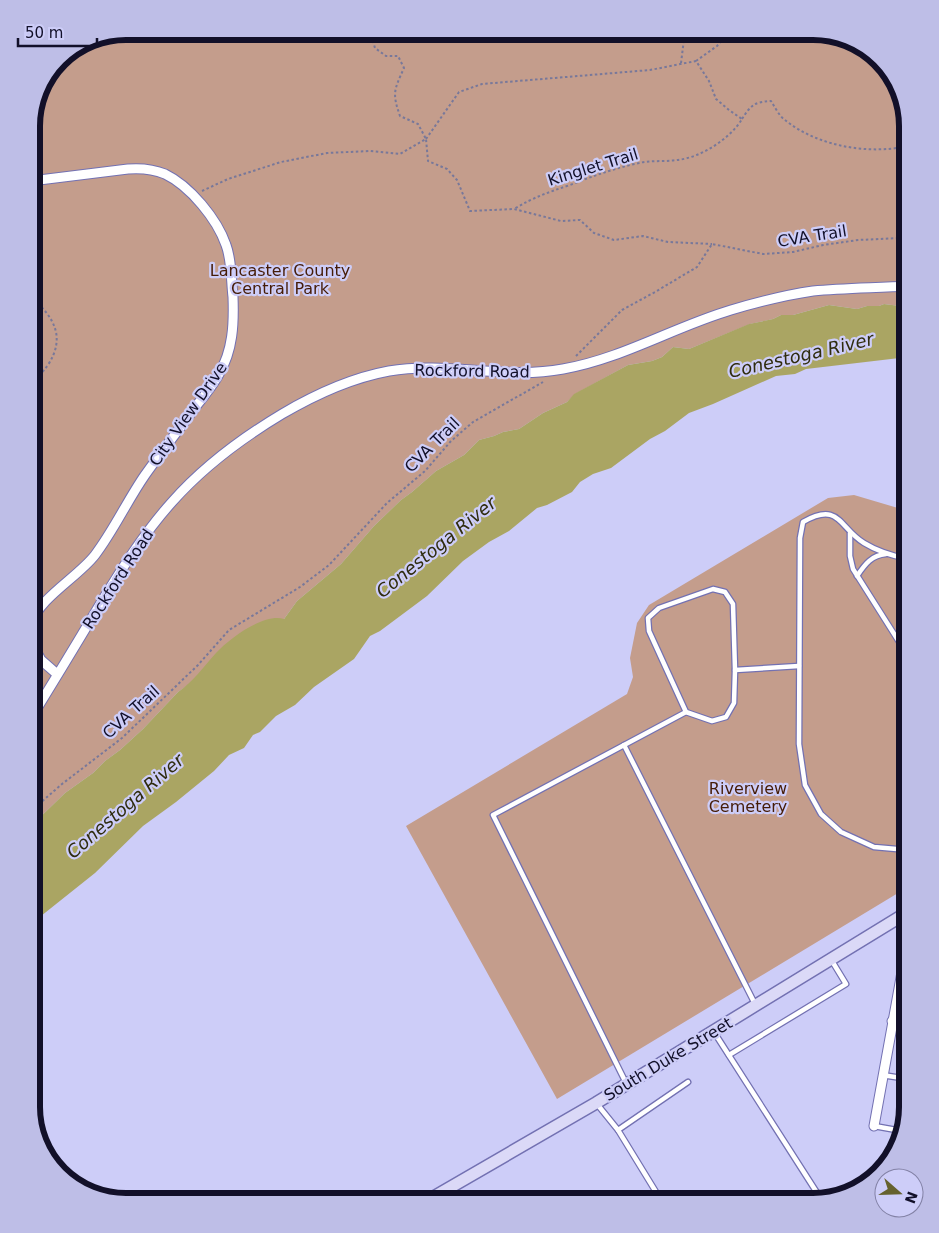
<svg xmlns="http://www.w3.org/2000/svg" width="939" height="1233" viewBox="0 0 939 1233" font-family="'DejaVu Sans',sans-serif">
<style>
.green{fill:#c49d8c}
.water{fill:#aaa563}
.lines{fill:none;stroke-linecap:round;stroke-linejoin:round}
.service-casing{stroke:#7371b2;stroke-width:7}
.minor-casing{stroke:#7371b2;stroke-width:11}
.secondary-casing{stroke:#7371b2;stroke-width:14}
.path{stroke:#78789a;stroke-width:2;stroke-dasharray:2.5 2.5;stroke-linecap:butt}
.service{stroke:#fff;stroke-width:4.5}
.minor{stroke:#fff;stroke-width:9}
.secondary{stroke:#dbd9f7;stroke-width:11}
.labels{text-anchor:middle;dominant-baseline:central;stroke-width:4.5;stroke-linejoin:round;paint-order:stroke}
.street-label{font-size:16px;fill:#121029;stroke:#cdcdf8}
.park-label{font-size:16px;fill:#451c07;stroke:#cdcdf8}
.water-label{font-size:18px;font-style:italic;fill:#2f2c0e;stroke:#cdcdf8}
.rim{fill:none;stroke:#121029;stroke-width:6}
</style>
<rect width="100%" height="100%" fill="#cdcdf8"/>
<!-- green -->
<g class="green">
<polygon points="126,31 819,31 861,44 892,74 908,126 908,304 900,306 884,304 879,306 867,306 857,309 829,305 793,315 781,315 773,319 750,324 689,349 673,347 662,357 652,361 628,365 575,394 567,402 543,413 519,429 503,432 494,436 479,440 464,455 436,471 412,492 401,500 374,526 341,564 297,601 284,619 178,692 143,729 120,750 105,761 93,773 65,793 31,826 31,119 41,84 63,55"/>
<polygon points="854,495 908,511 908,887 557,1099 406,826 627,694 633,677 630,658 637,623 649,605 828,498"/>
</g>
<!-- water -->
<path class="water" d="M884,304L900,306L908,304V357L806,369L795,374L776,376L713,404L689,413L665,431L650,439L611,468L593,474L580,482L572,492L547,505L537,508L509,531L489,542L463,561L427,596L380,631L370,636L354,659L314,687L295,705L276,716L260,732L253,735L244,748L229,755L214,771L176,802L143,826L95,873L36,920L31,926V826L65,793L93,773L105,761L120,750L143,729L178,692C193,682 204,666 216,653C230,638 264,613 284,619L297,601L341,564L374,526L401,500L412,492L436,471L464,455L479,440L494,436L503,432L519,429L543,413L567,402L574,394L628,365L652,361L662,357L673,347L689,349L749,324L773,319L781,315H793L829,305L857,309L867,306H879Z"/>
<g class="lines">
<!-- service casing -->
<g class="service-casing">
<g id="service">
<polyline points="850,533 850,556 853,569 908,656"/>
<path d="M857,576C865,564 872,555 886,554"/>
<polygon points="713,589 725,592 733,604 735,670 734,703 726,717 712,721 686,712 649,631 648,618 659,608"/>
<polyline points="735,670 799,666"/>
<polyline points="624,745 755,1004"/>
<path d="M908,850L874,847L841,832L821,814L805,785L799,744L800,538L803,522C840,501 839,528 864,543C877,551 893,556 908,559"/>
<polyline points="714,1032 821,1199"/>
<polyline points="729,1055 846,984 832,961"/>
<polyline points="882,1075 908,1079"/>
<polyline points="626,1083 493,815 686,712"/>
<polyline points="597,1104 618,1130 688,1082"/>
<polyline points="874,1126 902,1131"/>
<polyline points="618,1130 656,1192"/>
</g>
</g>
<!-- minor casing -->
<g class="minor-casing">
<g id="minor">
<path d="M31,624C39,598 78,577 95,555C114,530 127,501 145,475C162,451 180,428 197,405C205,395 213,385 219,374C233,350 234,324 233,297C231,280 232,261 226,245C217,219 190,186 165,174C153,169 141,168 128,169L31,181"/>
<polyline points="31,641 41,660 57,674"/>
<path d="M31,718C54,681 77,643 99,606C121,570 144,533 172,502C203,467 242,438 282,414C316,394 351,378 389,371C447,361 505,380 563,369C621,359 674,327 731,310C758,302 785,295 813,291C844,288 876,288 908,286"/>
<polyline points="892,1021 908,1022"/>
<polyline points="874,1126 908,939"/>
</g>
</g>
<!-- secondary casing -->
<g class="secondary-casing">
<polyline id="secondary" points="425,1202 596,1103 908,912"/>
</g>
<!-- path -->
<g class="path">
<path d="M382,31L372,38L375,48L386,56H398L404,68C394,90 392,93 400,116L418,124L426,139"/>
<polyline points="696,61 717,46 730,31"/>
<polyline points="681,63 685,31"/>
<path d="M742,119C751,105 754,102 771,101C775,107 779,116 785,120C817,146 868,155 908,146"/>
<path d="M426,139L459,92L482,84L650,70L696,61L709,81L716,99L729,110L742,119C730,139 700,158 677,160C664,162 651,160 639,163C615,168 593,176 570,185C549,192 534,197 514,209"/>
<polyline points="202,191 228,179 281,162 327,153 370,151 400,154 426,139 428,161 447,169 457,180 470,211 514,209 561,221 580,220 594,233 614,240 643,236 668,242 712,244"/>
<polyline points="576,356 622,310 655,292 697,267 712,244 763,254 793,252 823,245 858,240 900,238 908,234"/>
<path d="M31,381C40,378 42,372 48,365C66,337 54,317 31,297"/>
<polyline points="31,811 62,784 122,738 198,665 229,630 300,587 329,565 387,503 425,471 451,441 473,422 543,382"/>
</g>
<!-- service -->
<use href="#service" class="service"/>
<!-- minor -->
<use href="#minor" class="minor"/>
<!-- secondary -->
<use href="#secondary" class="secondary"/>
</g>
<g class="labels">
<!-- street labels -->
<g class="street-label">
<text transform="translate(593 167) rotate(-17)">Kinglet Trail</text>
<text transform="translate(812 236) rotate(-9)">CVA Trail</text>
<text transform="translate(472 371) rotate(1)">Rockford Road</text>
<text transform="translate(188 414) rotate(-55)">City View Drive</text>
<text transform="translate(432 445) rotate(-45)">CVA Trail</text>
<text transform="translate(118 579) rotate(-57)">Rockford Road</text>
<text transform="translate(131 712) rotate(-42)">CVA Trail</text>
<text transform="translate(668 1059) rotate(-31)">South Duke Street</text>
</g>
<!-- park labels -->
<g class="park-label">
<text x="280" y="270">Lancaster County<tspan x="280" dy="18">Central Park</tspan></text>
<text x="748" y="788">Riverview<tspan x="748" dy="18">Cemetery</tspan></text>
</g>
<!-- water labels -->
<g class="water-label">
<text transform="translate(801 355) rotate(-13)">Conestoga River</text>
<text transform="translate(436 547) rotate(-39)">Conestoga River</text>
<text transform="translate(125 806) rotate(-41)">Conestoga River</text>
</g>
</g>
<!-- crop -->
<path d="M0 0H939V1233H0ZM126 40H813A86 86 0 0 1 899 126V1107A86 86 0 0 1 813 1193H126A86 86 0 0 1 40 1107V126A86 86 0 0 1 126 40Z" fill="#bebee7" fill-rule="evenodd"/>
<path class="rim" d="M126 40H813A86 86 0 0 1 899 126V1107A86 86 0 0 1 813 1193H126A86 86 0 0 1 40 1107V126A86 86 0 0 1 126 40Z"/>
<!-- north arrow -->
<g transform="translate(899 1193) rotate(110)"><circle r="24" fill="#cdcdf8" stroke="#8281a5"/>
<path d="M0-4L9 19L0 12L-9 19Z" fill="#65612e"/>
<text y="-8" font-size="14" font-weight="bold" text-anchor="middle" fill="#121029">N</text>
</g>
<!-- scale -->
<path d="M18 38v8h79v-8" fill="none" stroke="#121029" stroke-width="2.5"/>
<text x="25" y="38" font-size="15" fill="#121029" stroke="#cdcdf8" stroke-width="4" paint-order="stroke">50 m</text>
</svg>
